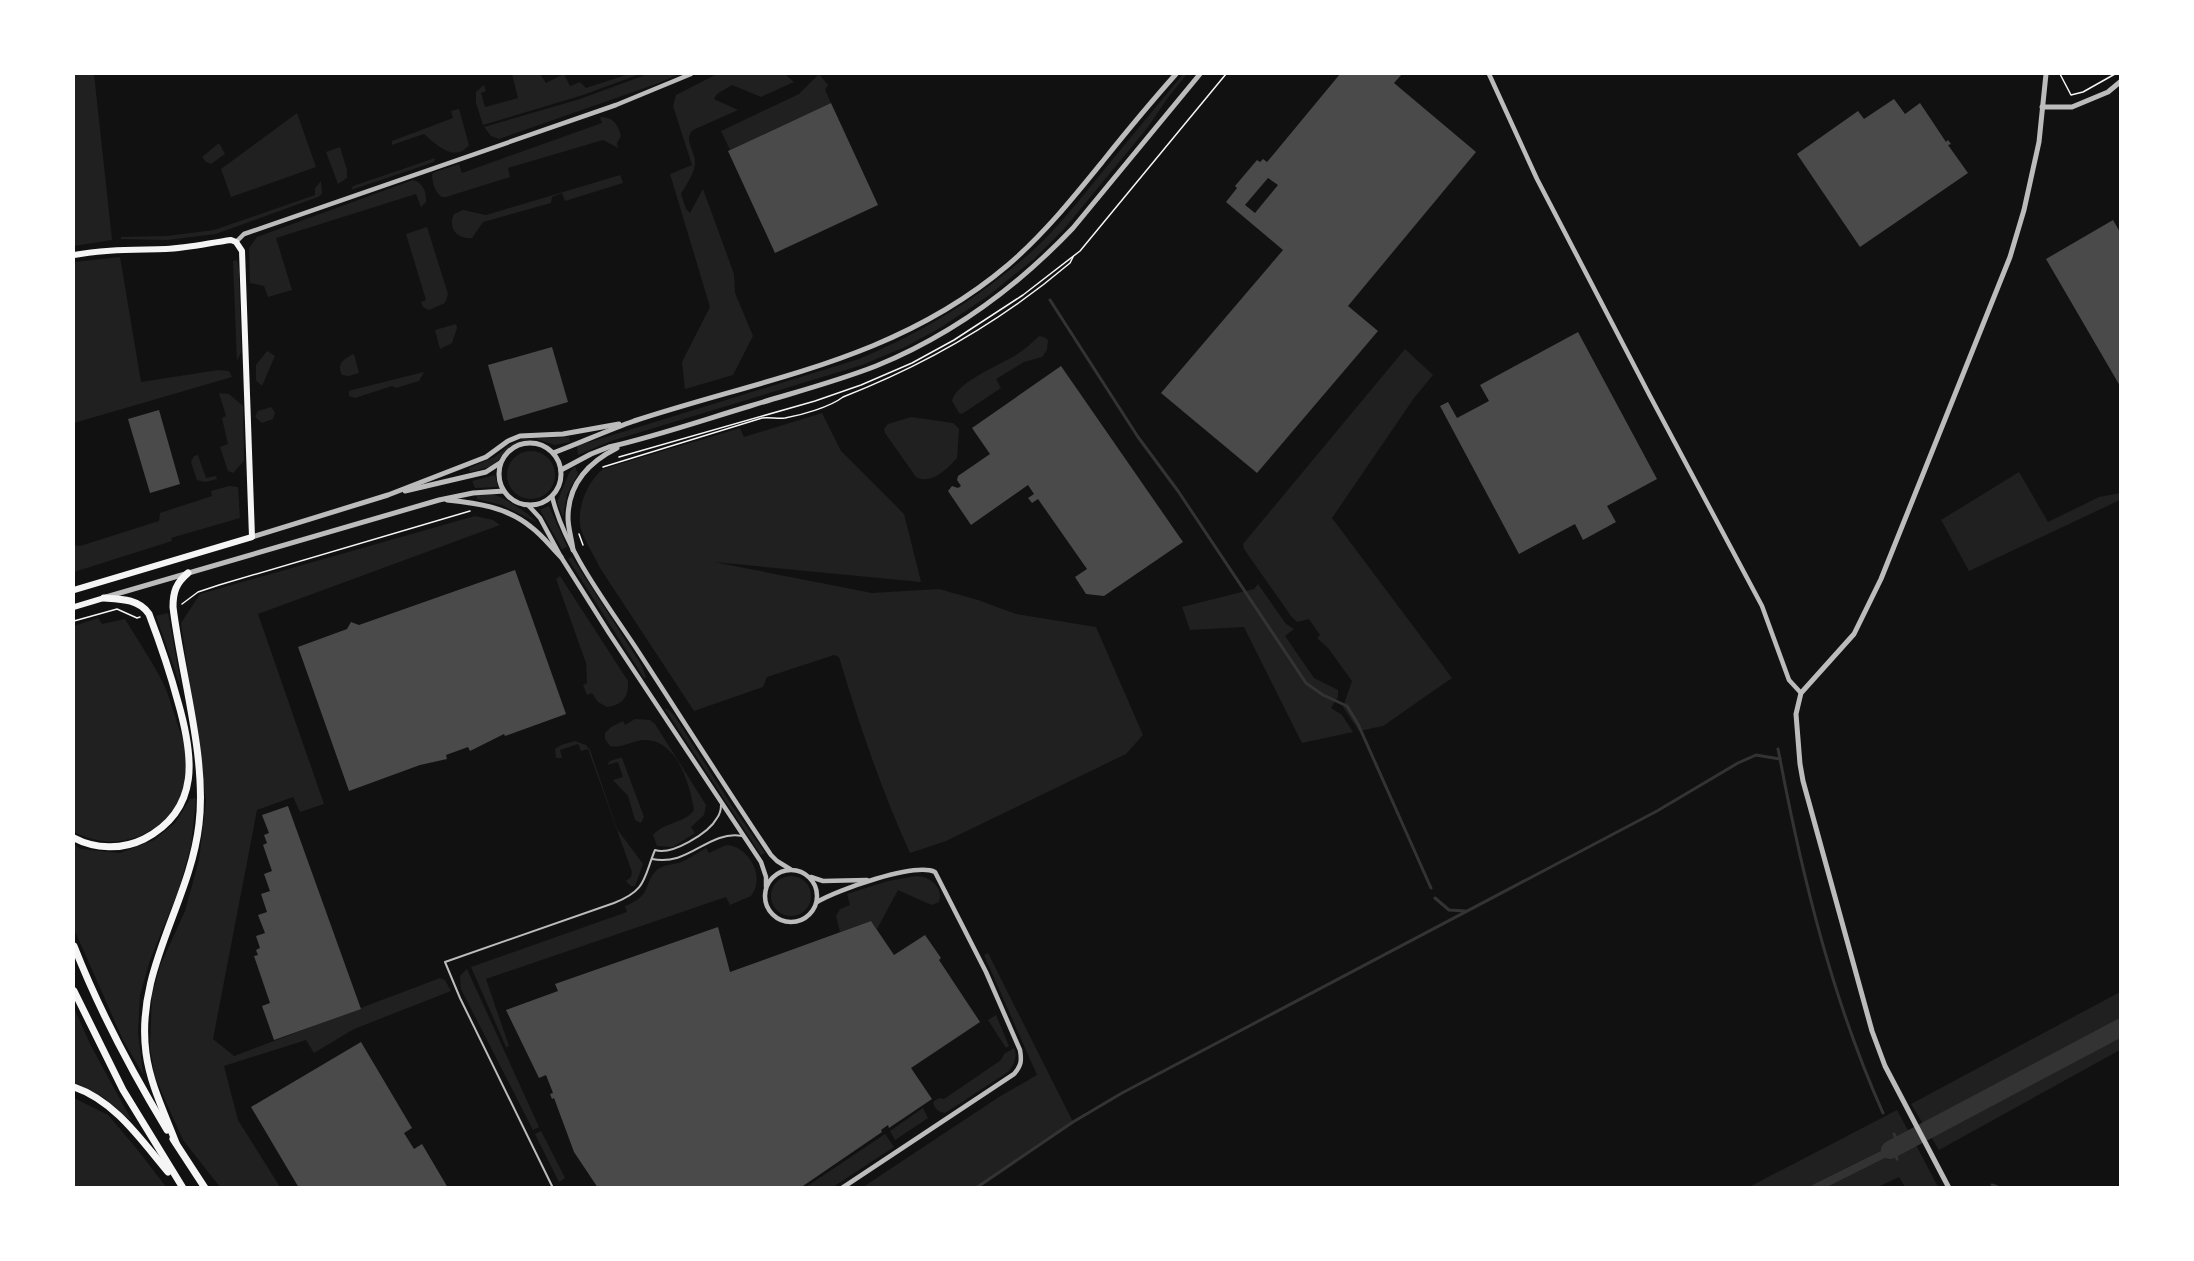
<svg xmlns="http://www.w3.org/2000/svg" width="2194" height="1261" viewBox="0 0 2194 1261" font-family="Arial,sans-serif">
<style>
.green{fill:#202020}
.water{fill:#333}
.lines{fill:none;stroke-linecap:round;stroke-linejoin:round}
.stream{stroke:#333;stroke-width:3}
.river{stroke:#333;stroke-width:18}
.building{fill:#4a4a4a;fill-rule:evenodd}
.path{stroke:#f5f5f5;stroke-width:1.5}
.service{stroke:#bcbcbc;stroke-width:2}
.minor{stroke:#bcbcbc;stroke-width:4.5}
.tertiary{stroke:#bcbcbc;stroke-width:5}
.secondary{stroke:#f5f5f5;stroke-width:6}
.primary{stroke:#f5f5f5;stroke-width:7}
</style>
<rect width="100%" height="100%" fill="#111"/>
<!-- green -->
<g class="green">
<polygon points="74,74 94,74 112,240 74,246"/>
<polygon points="512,74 540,74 546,83 564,74 570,86 580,82 586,88 629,74 640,74 583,95 483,125 476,103 476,92 484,85 486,91 481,93 485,107 518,98"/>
<polygon points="648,74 679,74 659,83 499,139 491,136 484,127 580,99"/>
<path d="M717,74H785L794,82L761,97L732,85L717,94L714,99L738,110L693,130C683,139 695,151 695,162C695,173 686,185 681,194L686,209L690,213L703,189L734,274L735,293L753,336L733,375L685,389L682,362L710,307L670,174L692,165L673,106L676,95Z"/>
<polygon points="819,74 828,85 825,90 831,103 730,150 721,131 799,94"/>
<path d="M1183,74H1187L1167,99L1148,127L1064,229L1034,259L988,296L940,328L905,347L862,365L611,441L578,455L577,446L859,359C923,332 976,300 1029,254C1055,231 1077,203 1099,176C1127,142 1155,108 1183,74Z"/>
<path d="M459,109L469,145C454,163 437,145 424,134L392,145V141L453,118L451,111Z"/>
<polygon points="297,113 316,167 231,197 221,169"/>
<path d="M600,117C613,117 618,124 621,136L617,143L618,148L603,140L508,168L510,177L446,197H442C435,193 432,182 432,174L435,172L459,164L462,173L602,123Z"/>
<polygon points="219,143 225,154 211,164 206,162 202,157"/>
<polygon points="340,147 347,170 347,178 338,184 326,152"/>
<polygon points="435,158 434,162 351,190 353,186"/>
<path d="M620,175L623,183L565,201L562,193L552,197L551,203L483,222L472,238C458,240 447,228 454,214L463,210L486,215Z"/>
<path d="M413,180C423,182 427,193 426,202L421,207L416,194L276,238L292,290L268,297L264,286L250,283L249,248L257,237Z"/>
<polygon points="321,181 322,194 318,197 216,234 167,240 121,239 121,237 167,236 214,230 315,195 315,188"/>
<polygon points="427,227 448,294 445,303 429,310 423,307 421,302 426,300 406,234"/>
<polygon points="120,257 141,382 218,370 229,371 232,377 74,423 74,262"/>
<polygon points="237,260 239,269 241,352 237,361 233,261"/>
<polygon points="456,324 457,328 452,343 440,349 435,330"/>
<path d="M1039,336L1044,337L1048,340L1047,350L1042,357L1024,362L996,379L1001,388L962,414L959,413L952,401C956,382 1000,365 1016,355C1025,349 1032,343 1039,336Z"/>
<polygon points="1405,349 1433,375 1414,398 1332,518 1452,678 1383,726 1359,731 1343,707 1352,681 1328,648 1317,638 1320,635 1309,619 1297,622 1291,616 1244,549 1243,544"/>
<polygon points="267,351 275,356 262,386 256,380 256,365"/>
<path d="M354,354L359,373L349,376L342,375C336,364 344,358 354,354Z"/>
<polygon points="424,372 419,381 396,388 392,386 355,398 349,396 349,391 352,390"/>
<polygon points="219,393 229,394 243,406 244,461 233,473 228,471 220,447 228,444 222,418 226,416"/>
<polygon points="271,407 275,412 273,419 262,423 255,417 258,411"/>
<path d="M822,413L841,451L904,514L921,582L714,562L872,593L939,589L978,600L1016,614L1096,627L1143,735L1126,754L946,841L910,853C881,789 859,724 839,657L834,655L767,677L763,687L694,711L600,568C595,556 581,536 580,524C578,505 588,481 603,469L740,428L744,437Z"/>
<path d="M911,417L953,423L959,429L957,458C946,470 931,485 916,477L885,433L884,429L888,424Z"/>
<polygon points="569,437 570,442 555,445 536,439 523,440 509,447 495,464 489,467 470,472 469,468 495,457 508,446 523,439"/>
<circle cx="531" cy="475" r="24"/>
<polygon points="198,455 206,478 216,476 217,479 205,482 197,480 191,462 194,456"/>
<polygon points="575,466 578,474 567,494 563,517 557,502 569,473"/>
<polygon points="2019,472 2048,522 2099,497 2120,493 2120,500 1969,571 1941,520"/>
<polygon points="495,475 498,487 475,488 472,481"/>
<polygon points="229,486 238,487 240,518 171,538 172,541 74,572 74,545 80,546 159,521 160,513 212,496 211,491"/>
<path d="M492,494C502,496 530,514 536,522L502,505L477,499V496Z"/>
<polygon points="549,506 567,547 562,549 540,510"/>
<polygon points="475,516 493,520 500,525 258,614 324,804 300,812 293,797 257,810 213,1039 234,1056 440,978 445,980 451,991 354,1029 314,1053 306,1040 224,1066 238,1120 280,1187 220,1187 183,1140 155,1077 150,1048 152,995 160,966 185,911 199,860 206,801 181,623 200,594"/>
<polygon points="572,557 642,666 646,678 644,678 568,559"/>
<path d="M560,576L628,681C629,697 622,705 607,707L598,702L592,693L587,695L583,685L587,683L586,663L556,579Z"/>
<polygon points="1258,584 1286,624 1294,629 1285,636 1314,678 1338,690 1338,697 1331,708 1342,715 1353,732 1302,743 1244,627 1190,630 1182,607 1254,589"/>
<polygon points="168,613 180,679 180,685 156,616"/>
<path d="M98,618L102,624L125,619C138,641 153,662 164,685C169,695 171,706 175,716C179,730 186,745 187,760C189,789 174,818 148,832C124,845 98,844 74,832V626Z"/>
<polygon points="665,709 667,709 674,715 730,803 765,853 761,855"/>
<path d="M635,719L650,720L655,724L706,805L704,815L691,827L695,833L673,847L657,846L653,835C664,822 686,823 694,810C690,785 678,742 647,740C634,739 623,749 610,746L605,739V733L611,727L623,721L625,725Z"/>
<polygon points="575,741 586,745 590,750 617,829 643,864 635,886 631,886 626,881 631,877 632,872 588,749 581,751 578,744 560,750 562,758 556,758 555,749 561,745"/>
<polygon points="619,758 622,758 644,817 641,823 635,820 628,796 613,780 623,777 618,762 607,765 610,761"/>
<polygon points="196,798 191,846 178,892 150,960 140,995 138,1032 143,1074 123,1040 74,929 74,844 80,849 120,853 154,840 175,823 190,799"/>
<path d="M726,845C749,846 766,877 751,896L730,905L726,897L486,979L509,1046L506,1047L471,967L627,912L625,906C654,895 642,883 658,869C665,864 673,865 681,862C689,859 697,853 706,848L709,853Z"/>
<circle cx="791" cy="896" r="20"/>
<path d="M916,876C930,876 944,888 939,902L932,905L929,904L898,890L877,929L871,921L840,932L836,916L840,909L850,905L847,894L888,881Z"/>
<polygon points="988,953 1073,1122 976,1187 863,1187 999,1097 1037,1075 984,955"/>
<polygon points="467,969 539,1127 533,1130 461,989 460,976"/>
<polygon points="2120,992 2120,1050 1939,1150 1911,1104"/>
<polygon points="74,1008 91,1046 131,1119 130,1120 103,1097 74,1082"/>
<polygon points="996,1015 1009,1046 1006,1048 988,1020"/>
<path d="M1014,1048C1018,1057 1014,1065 1008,1072L945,1113C939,1112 934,1109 933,1102L939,1098L944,1099L1001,1060L1004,1054Z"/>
<polygon points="74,1098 108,1115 137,1149 166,1187 74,1187"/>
<polygon points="923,1108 928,1118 895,1140 890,1131"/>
<polygon points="1897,1110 1911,1136 1808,1187 1747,1188"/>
<polygon points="541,1131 565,1178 559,1182 535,1134"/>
<polygon points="885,1134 894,1147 833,1187 806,1187"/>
<polygon points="1915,1143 1938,1187 1905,1187 1899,1177 1878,1187 1827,1187"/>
</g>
<!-- water -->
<polygon class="water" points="1911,1136 1915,1143 1827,1187 1808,1187"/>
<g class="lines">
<!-- stream -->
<g class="stream">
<polyline points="1050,300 1138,437 1178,491 1306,683 1323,695 1347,706 1358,724 1431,888"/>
<polyline points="1778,749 1780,759"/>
<polyline points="1435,898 1449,910 1465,911"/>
<polyline points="1894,1134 1899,1146"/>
<polyline points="1894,1149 1897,1159"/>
<polyline points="1992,1185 2000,1188"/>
<path d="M976,1188L1073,1122L1122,1093L1657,811L1738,763L1756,755L1780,759C1803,880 1833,1001 1883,1113"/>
</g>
<!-- river -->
<polyline class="river" points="1890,1150 2120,1028"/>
</g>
<!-- building -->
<g class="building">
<path d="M1340,74H1402L1394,83L1476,152L1348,306L1378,331L1257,473L1161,393L1283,250L1226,202L1237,188L1235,186L1257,160L1260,162L1263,159L1267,162ZM1268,178L1278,185L1255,213L1245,205Z"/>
<polygon points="1894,99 1905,114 1920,103 1946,142 1948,140 1951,144 1948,145 1968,173 1860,247 1797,154 1858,111 1864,119"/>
<polygon points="831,103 878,205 775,253 728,151"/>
<polygon points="2113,220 2120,232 2120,386 2046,259"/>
<polygon points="1578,332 1657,479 1607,506 1616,522 1583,540 1575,524 1519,554 1440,406 1448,402 1457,418 1489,401 1480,385"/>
<polygon points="552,347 568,402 504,421 488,365"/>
<polygon points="1061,366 1183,542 1104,596 1086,594 1075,577 1087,569 1038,499 1032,503 1028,498 1034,494 1028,485 971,525 948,491 952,486 958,488 961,486 957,480 958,476 990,454 972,428"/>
<polygon points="159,410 180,484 150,493 128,419"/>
<polygon points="515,570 566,714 505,736 504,734 470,751 468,747 446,755 447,759 420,765 349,791 298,647 347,629 351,622 359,625"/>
<polygon points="288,806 361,1009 274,1040 262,1006 270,1003 254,956 258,955 256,950 260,948 256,936 265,933 258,915 267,912 261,894 270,891 264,874 272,871 263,845 267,843 264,835 269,833 262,815"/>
<polygon points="871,921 894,955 925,935 941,958 939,960 980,1022 911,1068 932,1099 889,1128 888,1125 881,1130 882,1132 800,1188 598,1188 574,1152 554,1098 552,1099 550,1094 553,1093 546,1075 539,1078 506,1010 558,991 555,984 718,927 730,972"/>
<polygon points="361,1042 412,1128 404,1133 414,1149 422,1144 448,1188 299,1188 251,1107"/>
</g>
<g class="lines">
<!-- path -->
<g class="path">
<polyline points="2060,74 2071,95 2083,92 2115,74"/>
<polyline points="619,457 815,401 861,385 912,363 954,340 1023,295 1080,251 1226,74"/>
<path d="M603,467L762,418C770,417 778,419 785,418C802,415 830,407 843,397C925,365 1003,320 1070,263L1073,257"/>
<polyline points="579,534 583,545"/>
<polyline points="182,604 198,592 219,585 470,511"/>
<polyline points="74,621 117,609 137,618 140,617"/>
</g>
<!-- service -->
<g class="service">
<path d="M652,859C689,867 708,830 742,836"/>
<path d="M553,1188L460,998L445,962L614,903C647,890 643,879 655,850C671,856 709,833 717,818C720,814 721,810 721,805"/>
</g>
<!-- minor -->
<g class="minor">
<polyline points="1489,74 1537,179 1650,396 1762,606 1789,680 1801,693"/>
<polyline points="236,242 244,234 616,105 691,74"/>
<path d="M552,496C564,548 607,604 636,648C681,717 725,787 771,855L777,861L790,869"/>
<polyline points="528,505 540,518 561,557 609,633 761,862 766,877 766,887"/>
<circle cx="791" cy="896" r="26"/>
<polyline points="811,877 823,881 867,880"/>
<path d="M817,902C837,890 915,862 935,872L986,972L1020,1050C1022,1061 1021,1066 1014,1074L842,1188"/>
</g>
<!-- tertiary -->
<g class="tertiary">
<polyline points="2042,107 2072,107 2108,92 2120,82"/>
<circle cx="530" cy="474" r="31"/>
<path d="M553,453C580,443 606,431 634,421C768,377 896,360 1008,265C1044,234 1073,198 1103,161C1127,131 1151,102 1176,74"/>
<path d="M561,470L591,454L609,447C657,436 703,420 750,406C792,393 835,382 876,366C952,335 1017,287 1073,228L1200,74"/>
<polyline points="405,491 486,472 500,463"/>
<path d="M447,500C477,503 507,507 531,527C542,535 551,547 561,557"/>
<polyline points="252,537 388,495 486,457 508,441 520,436 563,434 619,424"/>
<path d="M573,550C572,540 568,528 568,518C568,484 589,462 617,448"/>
<polyline points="106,597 439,500 473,493 504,491"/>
<polyline points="1949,1188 1885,1066 1872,1031 1803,781 1800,764 1796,714 1801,693 1854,634 1881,579 2010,257 2024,210 2039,142 2046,74"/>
</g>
<!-- secondary -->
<g class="secondary">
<path d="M74,255C105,249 135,250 166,249C188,248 209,243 231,240L236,242L242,251L252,537L74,590"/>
<polyline points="74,607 104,598"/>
</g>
<!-- primary -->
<g class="primary">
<path d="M74,838C95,849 122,850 144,839C202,809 193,754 178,702C170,672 160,643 149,614C139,599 121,599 104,598"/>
<path d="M74,946C99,1010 132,1072 167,1130"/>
<polyline points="74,991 123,1090 183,1188"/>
<path d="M74,1087C115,1101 141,1140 168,1172"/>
<polyline points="173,1139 205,1188"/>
<path d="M176,1143C165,1114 150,1084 146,1053C135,970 190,903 199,824C207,758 181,674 173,607C173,592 176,583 188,573"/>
</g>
</g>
<!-- border -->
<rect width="2194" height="1261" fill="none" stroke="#ffffff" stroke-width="150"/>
</svg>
